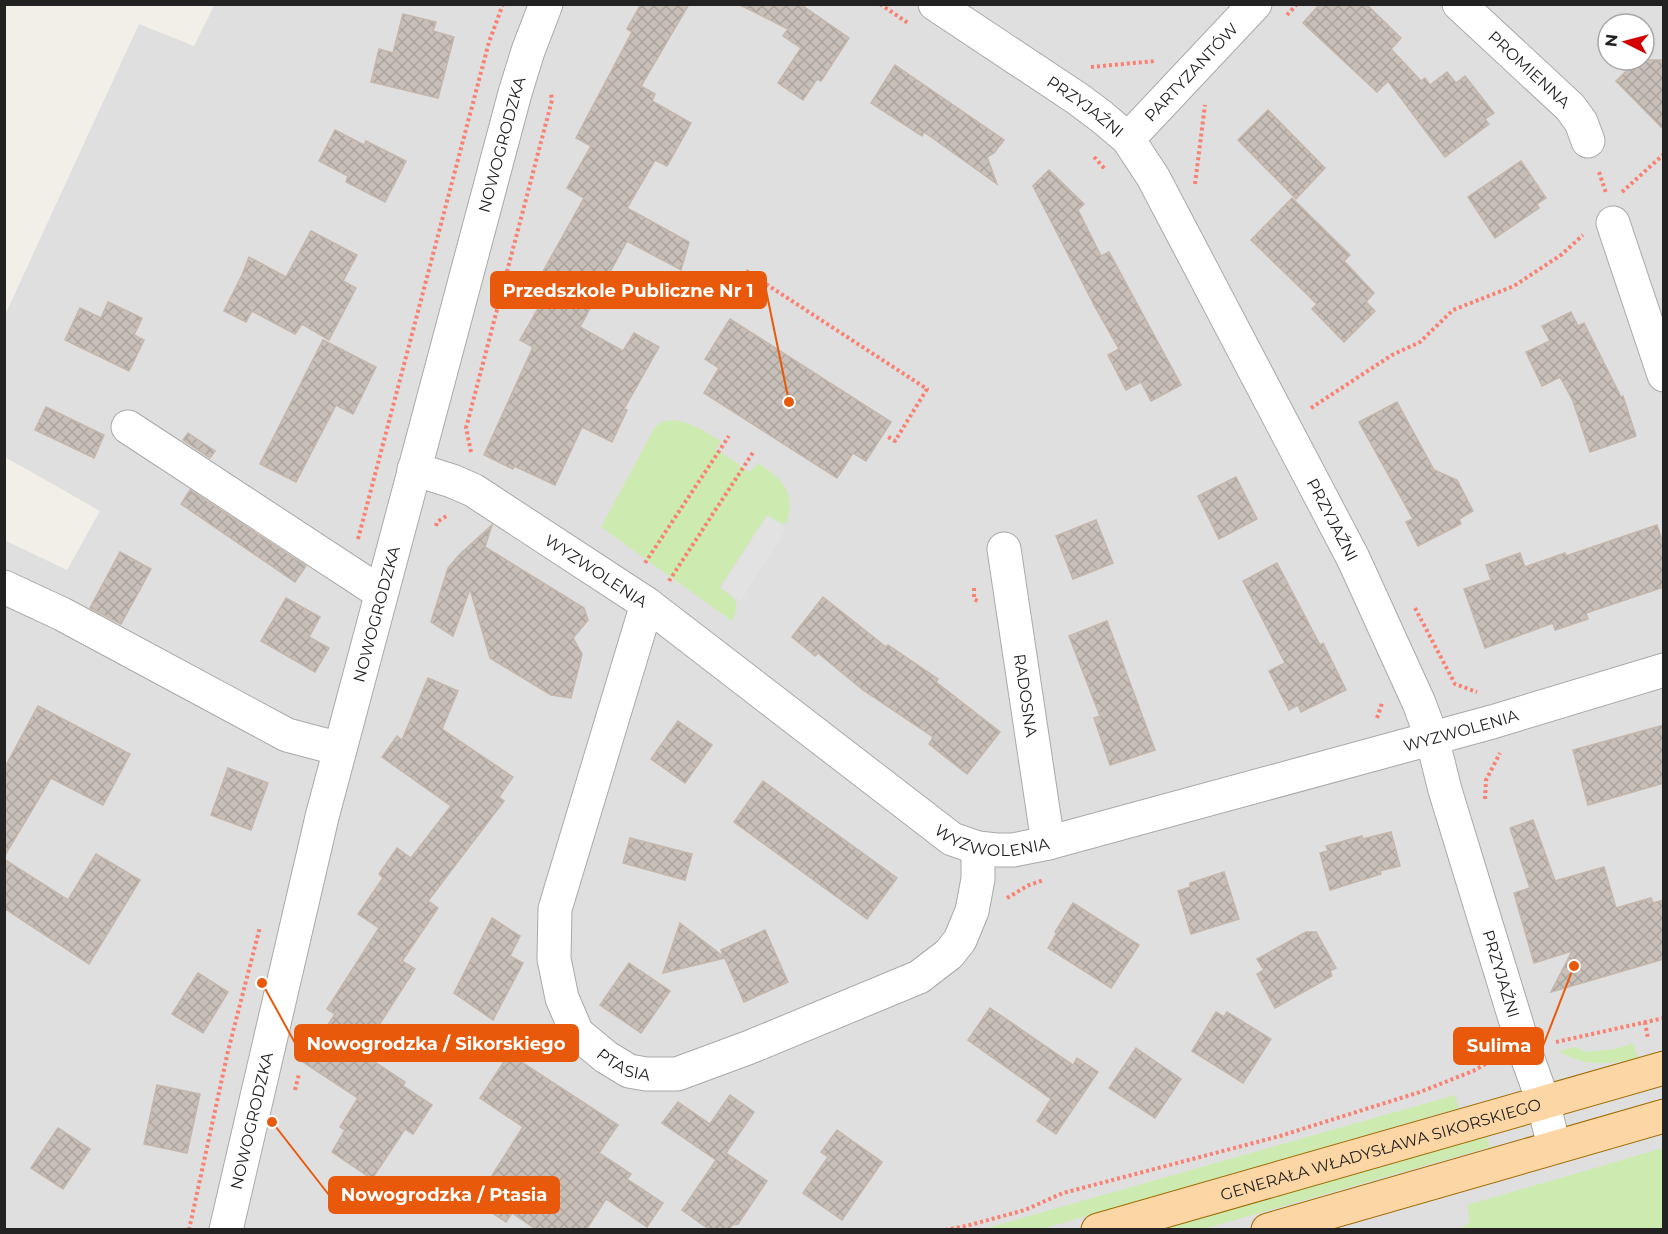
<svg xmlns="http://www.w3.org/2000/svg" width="1668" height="1234" viewBox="0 0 1668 1234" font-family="Montserrat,sans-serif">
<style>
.residential{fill:#e0dfdf;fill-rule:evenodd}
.grass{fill:#cdebb0}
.parking{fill:#e2e2e2}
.building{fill:url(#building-cross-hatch);stroke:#c4b6ab;stroke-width:1.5}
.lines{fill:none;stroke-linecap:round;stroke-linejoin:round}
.minor-casing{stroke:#a9a9a9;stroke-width:35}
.major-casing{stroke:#a06b00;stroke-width:35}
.path{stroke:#fa8072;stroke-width:4;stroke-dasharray:3 3;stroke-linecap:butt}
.minor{stroke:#fff;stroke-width:33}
.major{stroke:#fcd6a4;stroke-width:33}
.labels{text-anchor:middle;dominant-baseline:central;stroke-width:4.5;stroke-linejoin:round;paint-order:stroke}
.street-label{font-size:16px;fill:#222;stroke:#fff}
.leader{fill:none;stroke:#e8590c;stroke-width:2}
.callout-dot{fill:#e8590c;stroke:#fff;stroke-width:2}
.callout{fill:#e8590c;stroke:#e8590c;stroke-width:2}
.callout-label{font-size:18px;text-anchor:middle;font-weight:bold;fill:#fff}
</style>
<defs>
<pattern id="building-cross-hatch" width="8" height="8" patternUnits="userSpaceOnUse" patternTransform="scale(1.5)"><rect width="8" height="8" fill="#c7bfb8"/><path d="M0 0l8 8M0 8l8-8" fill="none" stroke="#aba49e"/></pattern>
</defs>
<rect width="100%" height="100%" fill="#f2efe9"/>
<!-- residential -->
<path class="residential" d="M215,4L1663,5V1229H5L4,540L67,570L100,511L5,457V315L139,24L194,46ZM1608,24H1644V60H1608Z"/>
<!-- grass -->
<g class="grass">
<path d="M673,420C692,422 705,432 721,441L716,449L750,472L758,463C782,479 796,491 787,522L782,524L767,515L720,587C735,600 742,601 732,621L601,527L655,427L664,421Z"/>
<path d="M1633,1043L1638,1058C1608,1065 1585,1067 1558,1051L1576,1047L1586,1052L1616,1049Z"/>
<polygon points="1455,1095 1459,1108 1042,1229 980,1230"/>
<polygon points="1487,1136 1490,1147 1204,1229 1162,1229"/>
<polygon points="1663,1148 1663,1229 1460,1229 1470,1222 1467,1205"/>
</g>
<!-- parking -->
<polygon class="parking" points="767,516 786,528 741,601 721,588"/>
<!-- building -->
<g class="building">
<polygon points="641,4 689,4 641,86 655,94 652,101 691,123 667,166 655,160 627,208 689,242 681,270 627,241 580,327 623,351 634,333 659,347 624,409 627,410 612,442 582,427 555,485 514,466 513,469 484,455 533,347 520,340 548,291 536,284 584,198 567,188 591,146 576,138 632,32 627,29"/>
<polygon points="738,4 800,4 849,38 821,81 817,79 803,100 778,83 801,48 783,36 788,29"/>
<polygon points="1320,4 1366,4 1401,38 1391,49 1421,81 1425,78 1430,85 1447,72 1456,83 1465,76 1494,113 1485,119 1489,124 1445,157 1388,81 1377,92 1303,23"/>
<polygon points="403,14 436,22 433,31 454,37 438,98 371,82 379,49 393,53"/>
<polygon points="1638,60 1664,60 1664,130 1616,81"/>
<polygon points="895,65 1004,140 994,153 987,157 997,184 924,132 922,136 871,103"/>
<polygon points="1268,110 1325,168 1296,199 1238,140"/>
<polygon points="335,130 364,145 366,141 406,161 385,202 346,182 348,176 319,161"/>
<polygon points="1521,161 1546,198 1537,204 1539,208 1495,238 1468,197"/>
<polygon points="1049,170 1084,204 1078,210 1101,256 1109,252 1181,385 1151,401 1141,382 1126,390 1108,355 1119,349 1095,307 1033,186"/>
<polygon points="1292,198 1350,255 1344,261 1374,293 1366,302 1375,311 1344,342 1312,309 1317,304 1251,240"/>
<polygon points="311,231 357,255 343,281 356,288 329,340 302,324 295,334 252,311 246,322 224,311 242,275 249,257 286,277"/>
<polygon points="108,302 142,318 134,335 144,340 129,371 65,340 80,308 101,318"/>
<polygon points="1571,312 1578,326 1584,323 1621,397 1623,396 1636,436 1590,452 1573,401 1560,377 1542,386 1526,352 1550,341 1542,326"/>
<polygon points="730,319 891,422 866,461 853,453 837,478 704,393 719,368 705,359"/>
<polygon points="323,340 376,367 353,414 336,405 296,482 260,464"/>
<polygon points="1397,402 1434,470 1457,480 1473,511 1459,519 1461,524 1418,546 1406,522 1413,519 1359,422"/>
<polygon points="46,407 104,435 94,458 35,430"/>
<polygon points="188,433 215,451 210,458 183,440"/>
<polygon points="1236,477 1257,519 1219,539 1198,496"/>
<polygon points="190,490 306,566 295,582 181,504"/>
<polygon points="1096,520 1113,563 1073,579 1056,536"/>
<polygon points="492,525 485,547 584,608 588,620 573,638 582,654 571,698 551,695 490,658 470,589 453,636 431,622 448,568 459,555"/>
<polygon points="1657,525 1664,546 1664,587 1586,613 1588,619 1555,630 1553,623 1485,648 1464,589 1491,580 1486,565 1520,553 1525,567 1565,553 1566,556"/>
<polygon points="120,552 151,569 121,624 90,608"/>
<polygon points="1277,563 1320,645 1323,643 1346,690 1301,712 1298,705 1289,710 1269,671 1285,663 1243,581"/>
<polygon points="823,597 886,647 888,645 938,679 936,682 1000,732 967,774 929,744 933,737 863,690 818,653 815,656 792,637"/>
<polygon points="286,598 320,617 309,637 329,648 315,672 261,641"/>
<polygon points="1107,621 1155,750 1110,765 1094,718 1100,716 1069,636"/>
<polygon points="428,678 458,691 442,729 513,777 499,797 504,801 428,901 438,908 402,961 415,969 361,1053 405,1082 403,1086 432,1105 413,1134 405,1129 372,1179 332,1152 345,1130 340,1127 358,1098 303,1062 335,1014 327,1009 379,928 358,914 383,878 379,874 397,848 411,858 451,806 382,757 397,736 402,740"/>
<polygon points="38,706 130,754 103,805 51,778 4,857 4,769"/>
<polygon points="678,721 712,745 685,783 651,759"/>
<polygon points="1664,725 1664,783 1588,805 1573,750"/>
<polygon points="228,768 268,783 251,830 211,815"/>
<polygon points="763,781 897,878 867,919 734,822"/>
<polygon points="1533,820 1555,881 1604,867 1616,908 1651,898 1653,903 1664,900 1664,959 1551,992 1572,951 1534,963 1514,893 1530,888 1510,828"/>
<polygon points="1391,832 1400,866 1380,871 1381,874 1330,890 1320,853 1328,851 1326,846 1362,836 1363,839"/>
<polygon points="630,838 692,854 685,880 623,863"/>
<polygon points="96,854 140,880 89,964 4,908 4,859 68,900"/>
<polygon points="1224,872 1239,919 1191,934 1178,891 1190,887 1190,883"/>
<polygon points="1073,903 1139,945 1111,988 1048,948 1057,933 1055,932"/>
<polygon points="492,918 520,936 510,956 523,963 493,1020 454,993"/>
<polygon points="680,923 724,957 721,950 765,930 788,982 744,1002 725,958 663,973"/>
<polygon points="1306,932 1316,932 1336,968 1330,971 1332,976 1275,1008 1257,974 1264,970 1257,959"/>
<polygon points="629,963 670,991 641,1033 600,1005"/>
<polygon points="198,973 228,992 203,1033 172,1014"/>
<polygon points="990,1008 1073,1065 1077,1058 1098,1072 1056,1134 1037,1121 1051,1099 968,1040"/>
<polygon points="1216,1012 1224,1017 1227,1012 1271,1039 1243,1083 1192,1051"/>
<polygon points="1136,1048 1181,1079 1155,1118 1109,1088"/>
<polygon points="509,1054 618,1125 599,1153 631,1174 627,1179 663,1203 647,1227 606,1199 586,1230 537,1230 512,1213 506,1222 475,1202 523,1127 480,1098"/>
<polygon points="157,1085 200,1094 187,1153 144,1144"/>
<polygon points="730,1095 754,1112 726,1153 767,1181 738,1224 732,1225 729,1230 710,1230 682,1210 716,1160 662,1123 678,1102 710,1124"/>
<polygon points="58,1128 90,1149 63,1189 31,1168"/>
<polygon points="837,1130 882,1162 842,1220 803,1193 828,1157 821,1152"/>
</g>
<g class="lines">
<!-- minor casing -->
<g class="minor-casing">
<g id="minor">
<path id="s1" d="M935,4L1078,99L1102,117L1128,139L1153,177L1353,558L1419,703L1432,738L1445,790L1524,1048L1543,1101L1554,1147"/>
<path id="s2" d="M1459,4L1570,107L1581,122L1588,141"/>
<path id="s3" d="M1128,139L1255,4"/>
<polyline points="1613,223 1664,375"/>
<polyline points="128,427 381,593"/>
<path id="s4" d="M414,469L452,481L473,490L647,604L952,839L978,848L996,850H1013L1048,843L1492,722L1664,670"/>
<path id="s5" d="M1004,549L1048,843"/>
<polyline points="4,587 62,614 287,735 340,749"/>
<path id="s6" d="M647,604L555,909L554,959L562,998L577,1033L606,1057L629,1071L646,1074H677L750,1047L919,977L949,954L960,940L972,911L978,879V848"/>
<path id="s7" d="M226,1230L322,817L515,93L528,51L546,4"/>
</g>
</g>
<!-- major casing -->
<g class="major-casing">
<g id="major">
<path id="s8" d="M1098,1230L1664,1068"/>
<polyline points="1268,1230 1664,1116"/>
</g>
</g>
<!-- path -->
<g class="path">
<polyline points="880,4 908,23"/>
<polyline points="1287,15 1297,4"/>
<polyline points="1091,67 1155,61"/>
<polyline points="1094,157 1105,169"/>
<polyline points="1599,172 1606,193"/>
<polyline points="1195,184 1205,105"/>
<polyline points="1622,192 1664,154"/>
<polyline points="746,271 927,389 895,441 888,437"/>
<polyline points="1311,408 1392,355 1420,342 1453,310 1514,286 1561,255 1583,235"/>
<polyline points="471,452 466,428 552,100 551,94"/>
<polyline points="436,526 437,522 448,515"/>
<polyline points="358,539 489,42 503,4"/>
<polyline points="645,563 729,436"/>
<polyline points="669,581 754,451"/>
<polyline points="974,588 974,599 979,602"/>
<polyline points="1415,608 1455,684 1477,692"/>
<polyline points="1377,718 1382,703"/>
<polyline points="1485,799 1486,780 1500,753"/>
<polyline points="1007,898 1029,885 1044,880"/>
<polyline points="1645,1022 1648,1039"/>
<polyline points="1556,1042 1664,1018"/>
<polyline points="295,1090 299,1074"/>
<polyline points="189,1230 228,1051 260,927"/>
<polyline points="945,1230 966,1226 1025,1210 1063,1193 1280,1136 1420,1092 1473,1071 1494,1059"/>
</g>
<!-- minor -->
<use href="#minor" class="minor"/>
<!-- major -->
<use href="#major" class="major"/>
</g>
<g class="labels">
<!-- street labels -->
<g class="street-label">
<text stroke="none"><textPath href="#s2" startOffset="96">PROMIENNA</textPath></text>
<text stroke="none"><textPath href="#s3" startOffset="92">PARTYZANTÓW</textPath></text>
<text stroke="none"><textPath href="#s1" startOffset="182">PRZYJAŹNI</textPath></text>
<text stroke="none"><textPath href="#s7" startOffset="1120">NOWOGRODZKA</textPath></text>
<text stroke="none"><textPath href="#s1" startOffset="668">PRZYJAŹNI</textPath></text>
<text stroke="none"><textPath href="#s4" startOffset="210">WYZWOLENIA</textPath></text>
<text stroke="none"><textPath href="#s7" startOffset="634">NOWOGRODZKA</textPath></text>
<text stroke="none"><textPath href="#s5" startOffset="148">RADOSNA</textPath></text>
<text stroke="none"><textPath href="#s4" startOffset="1182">WYZWOLENIA</textPath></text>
<text stroke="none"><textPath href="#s4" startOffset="696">WYZWOLENIA</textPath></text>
<text stroke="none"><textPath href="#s1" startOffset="1154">PRZYJAŹNI</textPath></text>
<text stroke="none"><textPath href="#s6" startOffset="504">PTASIA</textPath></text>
<text stroke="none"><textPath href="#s7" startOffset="112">NOWOGRODZKA</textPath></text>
<text stroke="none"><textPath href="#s8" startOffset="294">GENERAŁA WŁADYSŁAWA SIKORSKIEGO</textPath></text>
</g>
</g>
<!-- callouts -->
<path class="leader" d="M789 402L766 290M262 983L295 1043M1574 966L1543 1046M272 1122L329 1195"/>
<g class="callout-dot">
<circle cx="789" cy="402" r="6"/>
<circle cx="262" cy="983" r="6"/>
<circle cx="1574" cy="966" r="6"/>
<circle cx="272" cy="1122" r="6"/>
</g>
<g class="callout">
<rect x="491" y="272" width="275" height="36" rx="6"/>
<rect x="295" y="1025" width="283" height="36" rx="6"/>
<rect x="1454" y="1028" width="89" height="36" rx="6"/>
<rect x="329" y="1177" width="230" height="36" rx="6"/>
</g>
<g class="callout-label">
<text x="628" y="297">Przedszkole Publiczne Nr 1</text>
<text x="436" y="1050">Nowogrodzka / Sikorskiego</text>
<text x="1499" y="1052">Sulima</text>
<text x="444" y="1201">Nowogrodzka / Ptasia</text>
</g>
<!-- border -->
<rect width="1668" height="1234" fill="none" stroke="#222222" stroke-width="12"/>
<!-- north arrow -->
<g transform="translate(1626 42) rotate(276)"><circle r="28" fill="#ffffff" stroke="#a7a7a7" stroke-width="1.5"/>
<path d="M0-4.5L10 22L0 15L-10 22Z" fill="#d40000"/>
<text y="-9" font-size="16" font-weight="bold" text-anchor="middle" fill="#222222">N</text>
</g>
</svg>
